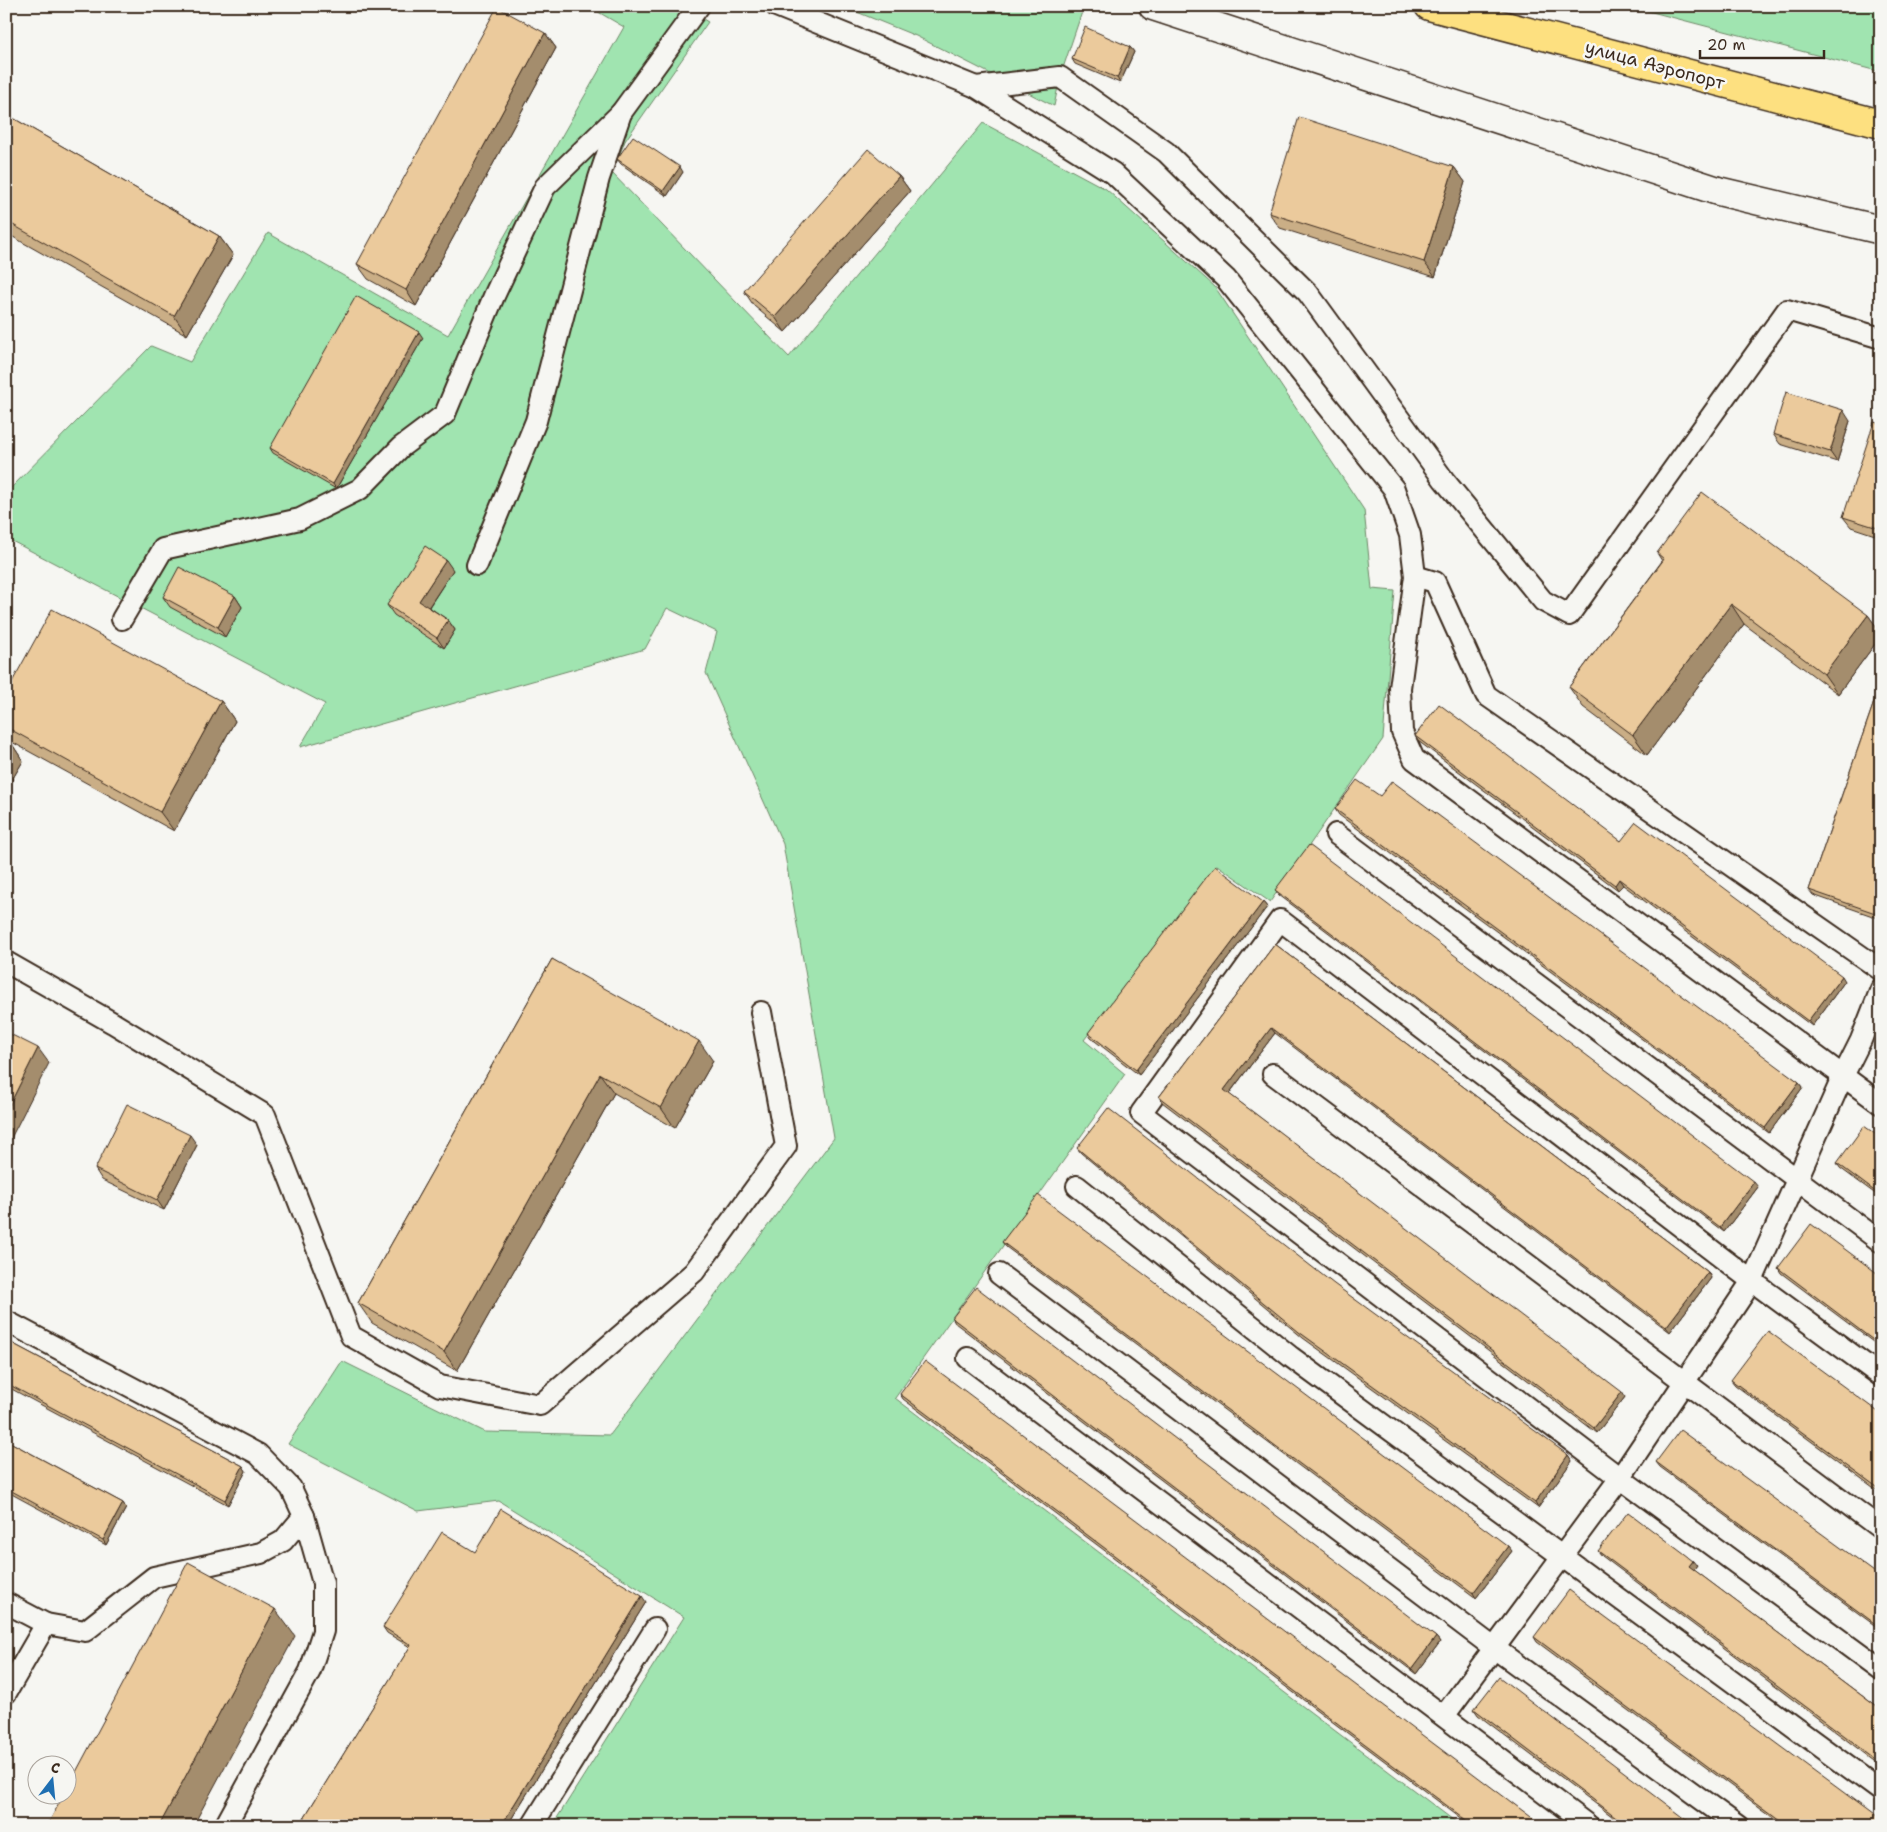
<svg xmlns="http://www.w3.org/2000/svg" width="1887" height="1832" viewBox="0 0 1887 1832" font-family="'Shantell Sans',sans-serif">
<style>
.green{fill:#a0e4b0;stroke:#6e8767}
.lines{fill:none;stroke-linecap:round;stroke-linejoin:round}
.service-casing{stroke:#3b2a1e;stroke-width:24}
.minor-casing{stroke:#3b2a1e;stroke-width:31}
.primary-casing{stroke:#3b2a1e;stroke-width:31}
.service{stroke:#f6f6f2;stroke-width:20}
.minor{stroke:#f6f6f2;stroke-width:28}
.primary{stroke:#fde080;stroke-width:28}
.wall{fill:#caae86;stroke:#3b2a1e}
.shaded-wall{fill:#a48d6d;stroke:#3b2a1e}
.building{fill:#ebca9c;stroke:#3b2a1e}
.labels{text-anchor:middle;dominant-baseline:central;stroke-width:5;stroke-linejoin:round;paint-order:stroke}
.street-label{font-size:18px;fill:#3b2a1e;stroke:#f6f6f2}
</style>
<rect width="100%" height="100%" fill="#f6f6f2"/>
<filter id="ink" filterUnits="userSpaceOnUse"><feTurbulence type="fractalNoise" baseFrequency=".02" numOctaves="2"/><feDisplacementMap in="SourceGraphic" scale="10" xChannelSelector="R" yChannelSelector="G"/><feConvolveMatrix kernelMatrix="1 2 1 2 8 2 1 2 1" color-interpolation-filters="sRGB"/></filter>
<g filter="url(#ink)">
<!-- green -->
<g class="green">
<polygon points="588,6 681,6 708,22 625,141 612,173 789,357 983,123 1106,189 1215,287 1364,510 1372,589 1395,591 1383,739 1270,902 1217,865 1084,1040 1125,1074 895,1398 1461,1826 552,1826 684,1617 499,1501 418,1511 288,1444 342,1361 485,1432 610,1435 834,1138 783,844 706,673 717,632 667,608 645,649 300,747 325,704 6,538 6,493 151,346 190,362 268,233 448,335 624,27"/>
<polygon points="842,6 1084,6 1060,77 1054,106 916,36"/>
<polygon points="1629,6 1881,6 1881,72"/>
</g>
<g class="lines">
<!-- service casing -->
<g class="service-casing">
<g id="service">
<polyline points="776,6 976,87 1113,173 1226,279 1394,489 1410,535 1415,576 1400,688 1402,732 1414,759 1881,1104"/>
<polyline points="976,87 1060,77 1166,152 1308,293 1444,480 1543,601 1569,615 1787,310 1881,338"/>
<polyline points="477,565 536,421 599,178 621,113 699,6"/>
<polyline points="1415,576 1435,582 1486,695 1881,970"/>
<polyline points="122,619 163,549 300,519 360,489 401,447 445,414 494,296 545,187 621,113"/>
<polyline points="1336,834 1881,1242"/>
<polyline points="6,962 113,1023 265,1115 351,1336 440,1386 540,1405 694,1272 786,1146 761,1012"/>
<polyline points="1273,1074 1881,1529"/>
<polyline points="1077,1186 1291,1357 1881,1791"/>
<polyline points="999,1274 1494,1648 1738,1826"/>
<polyline points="6,1321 258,1454 291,1488 304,1516 283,1541 261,1553 154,1577 85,1631 46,1624 6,1693"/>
<polyline points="968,1358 1589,1826"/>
<polyline points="1881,1376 1752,1281 1280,920 1141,1113 1620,1478 1881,1670"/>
<polyline points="6,1603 46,1624"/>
<polyline points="1444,1716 1620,1478 1752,1281 1843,1076 1861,1040 1881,989"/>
<polyline points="225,1826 310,1671 323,1631 323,1583 304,1516"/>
<polyline points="532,1826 655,1629"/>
</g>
</g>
<!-- minor casing -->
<g class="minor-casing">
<polyline id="minor" points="1153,6 1718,191 1881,230"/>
</g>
<!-- primary casing -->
<g class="primary-casing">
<polyline id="primary" points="1429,6 1881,124"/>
</g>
<!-- service -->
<use href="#service" class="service"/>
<!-- minor -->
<use href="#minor" class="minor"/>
<!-- primary -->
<use href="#primary" class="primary"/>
</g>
<!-- wall -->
<g class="wall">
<polygon points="545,33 556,48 416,306 368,279 357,264"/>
<polygon points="1130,47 1134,52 1120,83 1075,64 1072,59"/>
<polygon points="6,114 219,236 233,255 187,335 6,233"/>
<polygon points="617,159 683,172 667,196 621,164"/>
<polygon points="1454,167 1465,182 1435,277 1280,228 1269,213"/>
<polygon points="899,176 910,191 785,332 754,306 744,291"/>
<polygon points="423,338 336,489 273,453 270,448"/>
<polygon points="1850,421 1837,462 1780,444 1773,434"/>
<polygon points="1881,424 1881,537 1851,527 1843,517"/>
<polygon points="1657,553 1868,615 1881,633 1881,636 1838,694 1744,624 1647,755 1583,707 1569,687 1662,561"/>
<polygon points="453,570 429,607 448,620 455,630 444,648 394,615 387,605"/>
<polygon points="235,596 242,607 225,637 170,607 163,597"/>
<polygon points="1881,682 1881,919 1813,895 1809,890"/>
<polygon points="6,693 221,701 235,721 174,831 10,741 23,761 6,790"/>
<polygon points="1415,736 1621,841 1845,981 1812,1026 1623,885 1618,890 1418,741"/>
<polygon points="1380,796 1799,1082 1803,1087 1769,1133 1339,815 1335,809"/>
<polygon points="1275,890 1758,1187 1724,1232 1279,895"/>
<polygon points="1263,902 1267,907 1139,1075 1091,1038 1088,1033"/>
<polygon points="1275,944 1708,1272 1711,1278 1670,1332 1275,1033 1229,1094 1625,1397 1597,1433 1162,1102 1159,1097"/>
<polygon points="552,959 713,1061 675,1128 614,1093 457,1371 372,1323 358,1303"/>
<polygon points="1881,1138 1881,1198 1840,1168 1837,1163"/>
<polygon points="197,1145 164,1210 102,1180 95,1169"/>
<polygon points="1077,1148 1568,1455 1572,1461 1538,1508 1303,1338 1081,1153"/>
<polygon points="1002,1242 1512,1551 1476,1598 1006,1247"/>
<polygon points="1778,1268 1881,1276 1881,1348 1781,1273"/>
<polygon points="952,1318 1436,1637 1440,1642 1416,1674 955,1323"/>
<polygon points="6,1340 243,1466 246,1471 228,1505 6,1386"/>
<polygon points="1731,1380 1881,1414 1881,1493 1735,1385"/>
<polygon points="900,1394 1543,1826 1471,1826 903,1399"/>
<polygon points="6,1440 123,1503 126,1508 106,1545 6,1491"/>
<polygon points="1656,1462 1881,1577 1881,1630 1660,1467"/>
<polygon points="1598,1551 1697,1566 1694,1570 1881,1710 1881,1766 1602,1556"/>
<polygon points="475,1552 646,1602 507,1826 299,1826 410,1647 387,1633 383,1627"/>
<polygon points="1534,1637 1881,1826 1785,1826 1537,1642"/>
<polygon points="1474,1709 1695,1826 1625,1826 1478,1715"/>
</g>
<!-- shaded-wall -->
<g class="shaded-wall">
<polygon points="545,33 556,48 416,306 406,290"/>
<polygon points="1130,47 1134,52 1120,83 1117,78"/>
<polygon points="680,167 683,172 667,196 663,191"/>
<polygon points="1454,167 1465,182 1435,277 1424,262"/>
<polygon points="899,176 910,191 785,332 775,317"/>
<polygon points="219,236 233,255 187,335 174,316"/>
<polygon points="419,332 423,338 336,489 333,484"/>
<polygon points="1843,410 1850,421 1837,462 1830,452"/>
<polygon points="446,560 453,570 426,611 419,601"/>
<polygon points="235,596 242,607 225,637 218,627"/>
<polygon points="1731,604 1744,624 1647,755 1633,735"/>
<polygon points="1868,615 1881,633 1881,636 1838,694 1824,674"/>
<polygon points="448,620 455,630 444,648 437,638"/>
<polygon points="221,701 235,721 174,831 160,812"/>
<polygon points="10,741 23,761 6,790 6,747"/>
<polygon points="1619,879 1623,885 1618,890 1615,885"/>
<polygon points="1263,902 1267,907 1139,1075 1136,1070"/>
<polygon points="1842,976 1845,981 1812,1026 1808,1021"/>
<polygon points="1271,1028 1275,1033 1228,1095 1224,1090"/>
<polygon points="699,1041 713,1061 675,1128 661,1108"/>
<polygon points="38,1048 49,1063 10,1140 6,1135 6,1112"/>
<polygon points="600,1074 614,1093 457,1371 444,1352"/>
<polygon points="1799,1082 1803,1087 1769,1133 1765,1128"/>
<polygon points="190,1135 197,1145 164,1210 157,1200"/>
<polygon points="1754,1182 1758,1187 1724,1232 1720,1227"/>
<polygon points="1708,1272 1711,1278 1670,1332 1666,1327"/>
<polygon points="1622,1392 1625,1397 1597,1433 1594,1428"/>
<polygon points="1568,1455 1572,1461 1538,1508 1535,1503"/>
<polygon points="243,1466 246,1471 228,1505 225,1500"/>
<polygon points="123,1503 126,1508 106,1545 103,1540"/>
<polygon points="1508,1546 1512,1551 1476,1598 1473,1593"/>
<polygon points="1693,1561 1697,1566 1693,1571 1689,1566"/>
<polygon points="642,1596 646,1602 507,1826 501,1826"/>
<polygon points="275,1609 295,1636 193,1826 159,1826"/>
<polygon points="1436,1637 1440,1642 1416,1674 1412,1669"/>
</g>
<!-- building -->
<g class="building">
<polygon points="497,7 545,33 406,290 357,264"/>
<polygon points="1085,27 1130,47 1117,78 1072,59"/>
<polygon points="6,114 219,236 174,316 6,221"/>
<polygon points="1299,117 1454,167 1424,262 1269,213"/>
<polygon points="633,136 680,167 663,191 617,159"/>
<polygon points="868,149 899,176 775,317 744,291"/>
<polygon points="356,296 419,332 333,484 270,448"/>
<polygon points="1786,392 1843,410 1830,452 1773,434"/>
<polygon points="1874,422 1881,424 1881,529 1843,517"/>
<polygon points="1702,492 1868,615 1824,674 1731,604 1633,735 1569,687 1664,559 1657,553"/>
<polygon points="425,546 446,560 419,601 448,620 437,638 387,605"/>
<polygon points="179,567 235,596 218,627 163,597"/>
<polygon points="52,609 221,701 160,812 6,727 6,693"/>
<polygon points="1881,682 1881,915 1809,890"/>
<polygon points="1439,704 1621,841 1636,822 1842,976 1808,1021 1619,879 1615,885 1415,736"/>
<polygon points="6,739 10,741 6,747"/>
<polygon points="1357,780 1380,796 1392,781 1799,1082 1765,1128 1335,809"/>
<polygon points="1309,845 1754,1182 1720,1227 1275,890"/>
<polygon points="1215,866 1263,902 1136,1070 1088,1033"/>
<polygon points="1275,944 1708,1272 1666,1327 1271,1028 1224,1090 1622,1392 1594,1428 1159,1097"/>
<polygon points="552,959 699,1041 661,1108 600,1074 444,1352 358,1303"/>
<polygon points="6,1032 38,1048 6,1112"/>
<polygon points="127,1104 190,1135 157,1200 95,1169"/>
<polygon points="1108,1108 1334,1284 1568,1455 1535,1503 1299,1332 1077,1148"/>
<polygon points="1864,1126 1881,1138 1881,1196 1837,1163"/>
<polygon points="1038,1195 1508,1546 1473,1593 1002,1242"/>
<polygon points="1881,1201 1881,1212 1876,1208"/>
<polygon points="1811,1224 1881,1276 1881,1346 1778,1268"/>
<polygon points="976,1287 1436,1637 1412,1669 952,1318"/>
<polygon points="1768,1331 1881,1414 1881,1490 1731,1380"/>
<polygon points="6,1340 243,1466 225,1500 6,1383"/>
<polygon points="925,1361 1543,1826 1474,1826 900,1394"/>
<polygon points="1680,1430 1881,1577 1881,1628 1656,1462"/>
<polygon points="6,1440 123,1503 103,1540 6,1488"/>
<polygon points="501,1509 642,1596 501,1826 299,1826 411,1645 383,1627 442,1532 475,1552"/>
<polygon points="1628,1512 1693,1561 1689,1566 1881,1710 1881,1763 1598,1551"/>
<polygon points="188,1562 275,1609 159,1826 47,1826 64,1794 68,1794 68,1787"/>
<polygon points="1569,1590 1881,1820 1881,1826 1788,1826 1534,1637"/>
<polygon points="1499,1677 1695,1826 1628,1826 1474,1709"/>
</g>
</g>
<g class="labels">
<!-- street labels -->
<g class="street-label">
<text transform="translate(1655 65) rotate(15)">улица Аэропорт</text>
</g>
</g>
<!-- margin -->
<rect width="1887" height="1832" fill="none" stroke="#f6f6f2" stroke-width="25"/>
<rect x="12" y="12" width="1862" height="1807" fill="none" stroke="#3b2a1e" stroke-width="2" filter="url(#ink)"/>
<!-- north arrow -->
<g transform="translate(52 1780) rotate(16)"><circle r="24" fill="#f6f6f2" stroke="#aba49d"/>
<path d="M0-4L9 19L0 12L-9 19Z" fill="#1f6fb2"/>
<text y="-8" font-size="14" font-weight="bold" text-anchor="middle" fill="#3b2a1e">С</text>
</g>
<!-- scale -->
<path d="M1700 50v8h124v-8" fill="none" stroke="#3b2a1e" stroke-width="2.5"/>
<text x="1707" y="50" font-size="15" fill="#3b2a1e" stroke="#f6f6f2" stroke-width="4" paint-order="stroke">20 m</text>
</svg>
